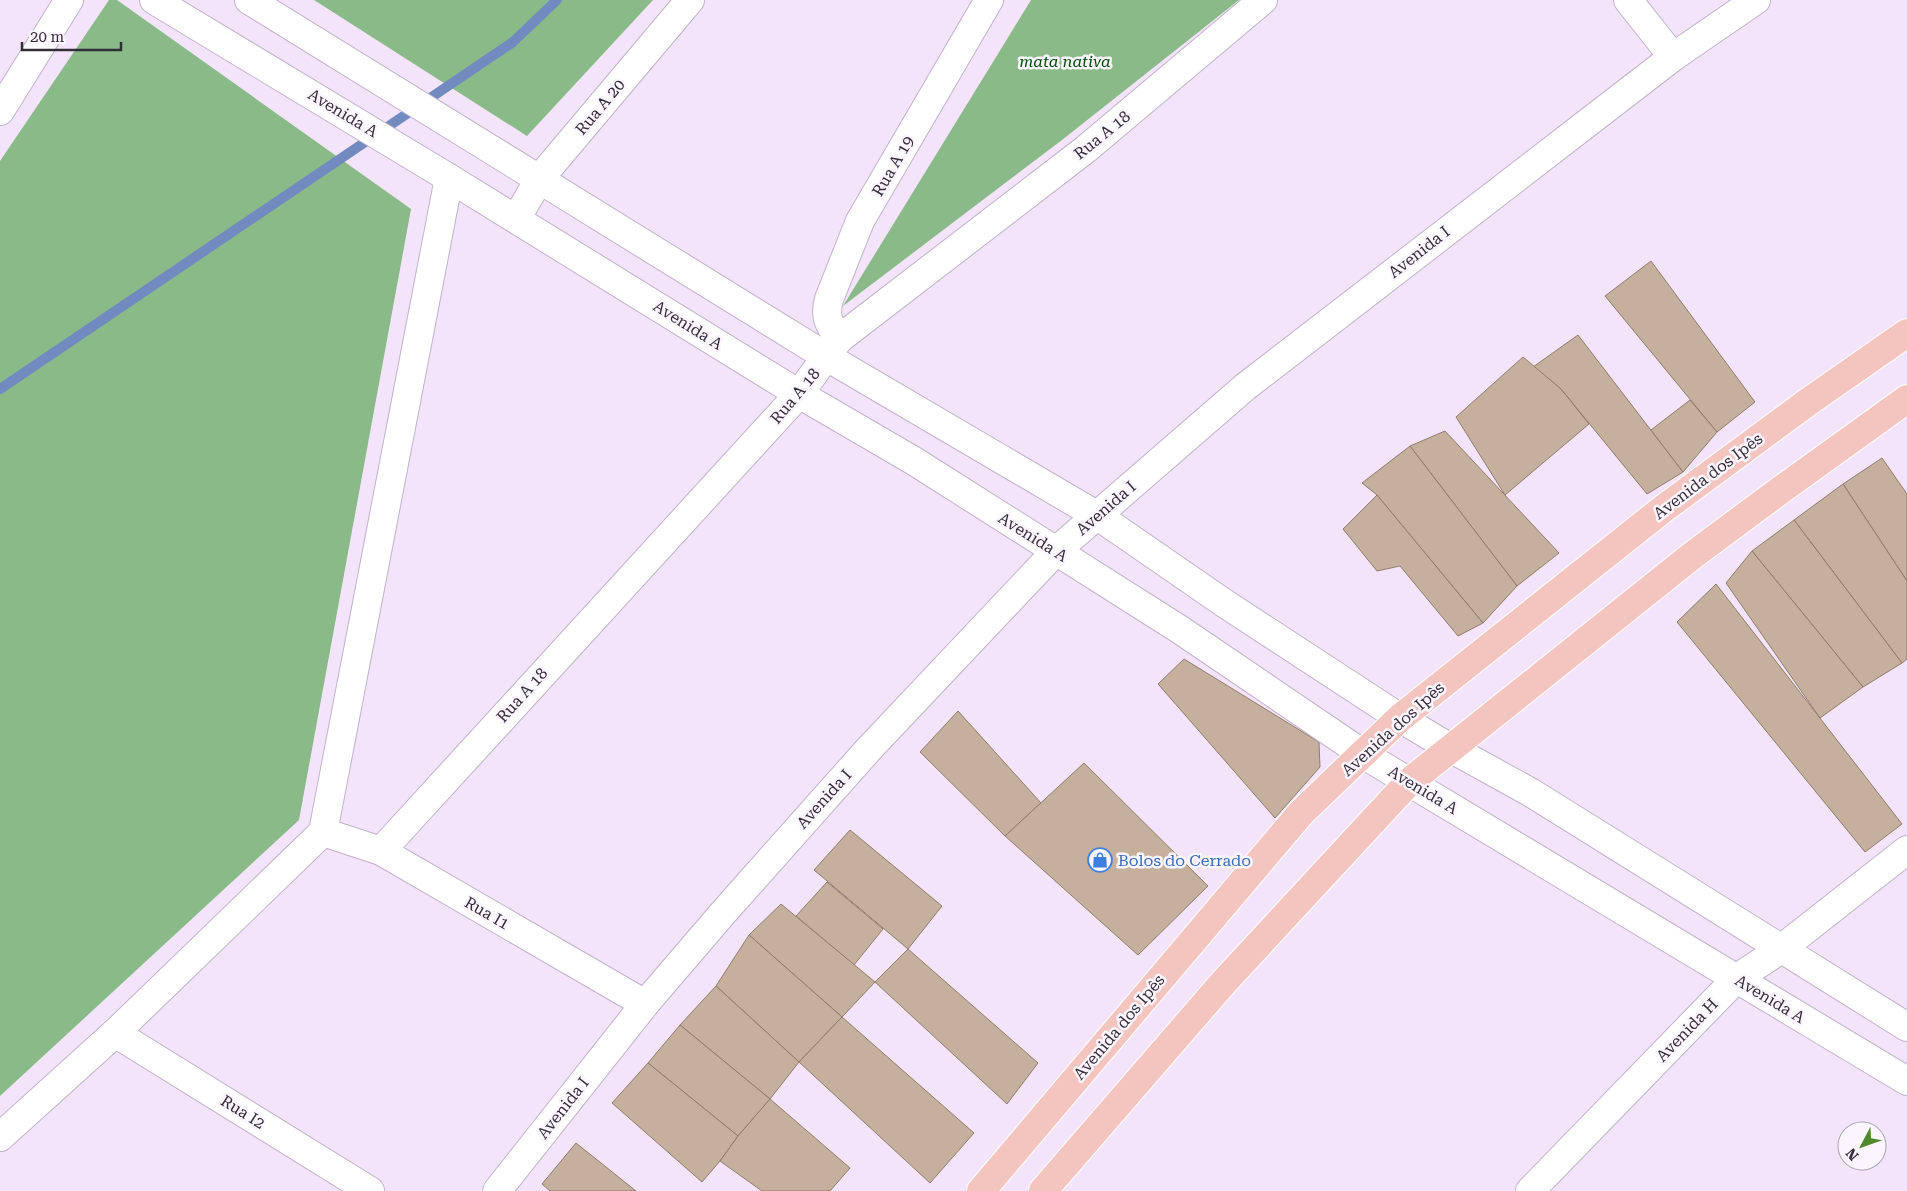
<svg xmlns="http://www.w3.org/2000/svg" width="1907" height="1191" viewBox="0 0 1907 1191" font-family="'Roboto Serif',serif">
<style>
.forest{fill:#8aba88}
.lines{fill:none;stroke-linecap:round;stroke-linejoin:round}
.stream{stroke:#718bc1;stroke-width:10}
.building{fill:#c5af9d;stroke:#917c6b}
.minor-casing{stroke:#c0b2c9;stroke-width:30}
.major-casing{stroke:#fff;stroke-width:30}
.minor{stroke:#fff;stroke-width:28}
.major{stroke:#f4c5be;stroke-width:28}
.labels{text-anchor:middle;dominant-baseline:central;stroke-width:5;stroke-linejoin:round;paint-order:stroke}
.park-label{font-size:16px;font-style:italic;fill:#014b06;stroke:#fbf5ff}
.street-label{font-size:16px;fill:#322d36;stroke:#fbf5ff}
.shop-label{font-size:16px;fill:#366cbe;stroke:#fbf5ff;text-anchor:start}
</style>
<rect width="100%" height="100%" fill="#f3e4fc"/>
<!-- forest -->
<g class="forest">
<polygon points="109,0 117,0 411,209 299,820 0,1096 0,161"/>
<polygon points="314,0 653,0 527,136"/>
<polygon points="1031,0 1239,0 1062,140 843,306"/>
</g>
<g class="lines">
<!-- stream -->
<polyline class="stream" points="0,389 513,42 557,0"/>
</g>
<!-- building -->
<g class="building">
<polygon points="1651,261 1755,402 1717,432 1605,296"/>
<polygon points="1578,335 1683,472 1647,494 1561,389 1533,367"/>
<polygon points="1523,357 1561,389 1589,424 1505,495 1456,417"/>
<polygon points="1690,400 1717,432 1683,472 1651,430"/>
<polygon points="1445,431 1559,553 1517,586 1410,446"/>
<polygon points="1410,446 1517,586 1483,623 1377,495 1362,483"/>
<polygon points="1882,458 1907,494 1907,581 1843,484"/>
<polygon points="1843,484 1907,581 1907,659 1902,663 1794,520"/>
<polygon points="1377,495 1483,623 1458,636 1400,566 1377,571 1343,529"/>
<polygon points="1794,520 1902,663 1863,687 1752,551"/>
<polygon points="1752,551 1863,687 1820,718 1726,583"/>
<polygon points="1716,584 1902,824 1865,852 1677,622"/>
<polygon points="1184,659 1319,742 1320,767 1275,818 1158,684"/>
<polygon points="958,711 1041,803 1005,836 920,752"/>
<polygon points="1084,763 1208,886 1138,955 1005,836"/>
<polygon points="850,830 942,906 908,949 814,870"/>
<polygon points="827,882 883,929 854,965 796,916"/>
<polygon points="781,904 875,982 842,1017 749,935"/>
<polygon points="749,935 842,1017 799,1062 716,986"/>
<polygon points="908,949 1038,1063 1007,1104 875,982"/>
<polygon points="716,986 799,1062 770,1099 680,1025"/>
<polygon points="842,1017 974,1133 930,1183 799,1062"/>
<polygon points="680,1025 770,1099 738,1136 648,1063"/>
<polygon points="648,1063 738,1136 720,1161 702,1182 612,1103"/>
<polygon points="770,1099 850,1168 830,1191 762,1191 720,1161 738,1136"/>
<polygon points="576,1143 636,1191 550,1191 542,1184"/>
</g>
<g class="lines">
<!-- minor casing -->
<g class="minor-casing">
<g id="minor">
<polyline points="154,0 449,178 799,394 914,461 1179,629 1363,754 1409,782 1907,1081"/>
<polyline points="249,0 827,357 1098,516 1224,603 1400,718 1452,749 1530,792 1907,1027"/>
<polyline points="1628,0 1673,57"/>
<polyline points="0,111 69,0"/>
<polyline points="516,219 540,178 690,0"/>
<path d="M839,339C829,324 824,317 829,299L860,221L989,0"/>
<polyline points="323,832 381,851 645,1004"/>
<polyline points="381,851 799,394 839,339 1086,149 1263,0"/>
<polyline points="115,1033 370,1191"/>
<polyline points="0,1137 115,1033 323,832 449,178"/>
<polyline points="497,1191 645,1004 723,913 868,750 1056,551 1245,387 1673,57 1756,0"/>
<polyline points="1530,1191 1736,979 1781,949 1907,850"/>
</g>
</g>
<!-- major casing -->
<g class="major-casing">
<g id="major">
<polyline points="981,1191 1301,813 1400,718 1663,509 1808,402 1907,333"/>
<polyline points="1043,1191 1223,983 1409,782 1693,555 1782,489 1907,399"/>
</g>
</g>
<!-- minor -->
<use href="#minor" class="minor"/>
<!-- major -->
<use href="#major" class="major"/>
</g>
<!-- icons -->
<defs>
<g id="shop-ring" transform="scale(1.25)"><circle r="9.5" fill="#fbf5ff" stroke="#3f7fe0" stroke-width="1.5"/><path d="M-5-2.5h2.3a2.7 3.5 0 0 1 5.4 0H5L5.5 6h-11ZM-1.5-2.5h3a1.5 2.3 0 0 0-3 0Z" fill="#3f7fe0"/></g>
</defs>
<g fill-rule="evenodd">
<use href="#shop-ring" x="1100" y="860"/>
</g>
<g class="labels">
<!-- park labels -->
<g class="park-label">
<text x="1065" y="61">mata nativa</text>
</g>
<!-- street labels -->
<g class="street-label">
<text transform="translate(600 107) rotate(-50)">Rua A 20</text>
<text transform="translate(343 113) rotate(31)">Avenida A</text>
<text transform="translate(1102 135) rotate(-39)">Rua A 18</text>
<text transform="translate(893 166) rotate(-60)">Rua A 19</text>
<text transform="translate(1419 252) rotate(-38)">Avenida I</text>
<text transform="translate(688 325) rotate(32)">Avenida A</text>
<text transform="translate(795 396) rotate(-50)">Rua A 18</text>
<text transform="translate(1708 476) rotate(-37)">Avenida dos Ipês</text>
<text transform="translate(1106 508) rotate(-41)">Avenida I</text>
<text transform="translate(1033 537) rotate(32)">Avenida A</text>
<text transform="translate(522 695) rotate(-48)">Rua A 18</text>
<text transform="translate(1393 729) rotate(-42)">Avenida dos Ipês</text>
<text transform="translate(1423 790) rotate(31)">Avenida A</text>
<text transform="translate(824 799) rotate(-48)">Avenida I</text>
<text transform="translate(487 913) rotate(30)">Rua I1</text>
<text transform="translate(1770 999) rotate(31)">Avenida A</text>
<text transform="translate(1119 1027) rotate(-50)">Avenida dos Ipês</text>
<text transform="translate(1687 1030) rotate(-46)">Avenida H</text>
<text transform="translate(563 1108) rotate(-52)">Avenida I</text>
<text transform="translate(243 1112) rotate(32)">Rua I2</text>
</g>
<!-- shop labels -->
<g class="shop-label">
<text x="1118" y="860">Bolos do Cerrado</text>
</g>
</g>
<!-- north arrow -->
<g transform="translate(1862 1146) rotate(229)"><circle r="24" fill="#fbf5ff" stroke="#aba5af"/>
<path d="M0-4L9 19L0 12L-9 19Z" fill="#4c8b2c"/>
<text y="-8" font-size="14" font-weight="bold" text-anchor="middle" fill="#322d36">N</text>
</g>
<!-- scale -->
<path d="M22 42v8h99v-8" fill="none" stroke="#322d36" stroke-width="2.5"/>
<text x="30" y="42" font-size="15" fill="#322d36" stroke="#fbf5ff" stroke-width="4" paint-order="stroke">20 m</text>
</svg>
